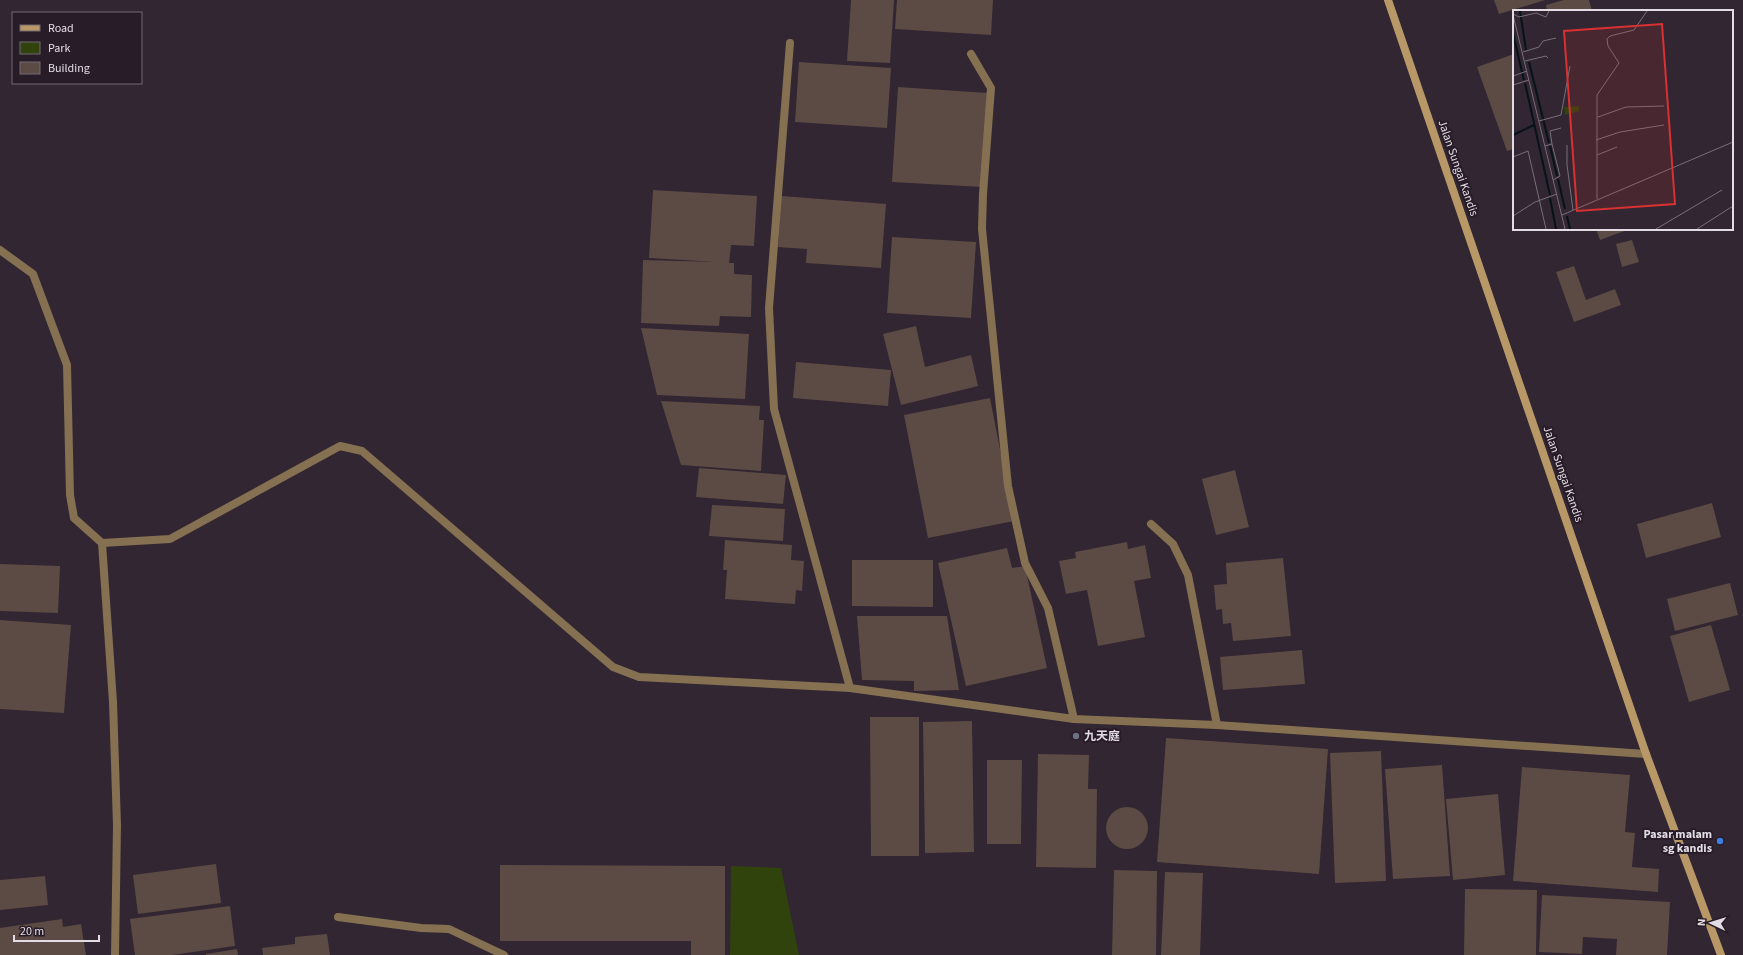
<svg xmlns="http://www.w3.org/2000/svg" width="1743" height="955" viewBox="0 0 1743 955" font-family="'Source Sans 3','Noto Sans SC',sans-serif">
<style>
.green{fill:#31430d}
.building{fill:#5c4a44}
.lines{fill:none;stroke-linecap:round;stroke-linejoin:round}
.lane{stroke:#857052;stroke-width:8}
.street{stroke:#857052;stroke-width:8}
.secondary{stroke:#b99867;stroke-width:8}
.worship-dot{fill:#6b7280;stroke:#271c27;stroke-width:1.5}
.shop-dot{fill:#3f7fe0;stroke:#271c27;stroke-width:1.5}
.labels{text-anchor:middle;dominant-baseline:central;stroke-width:4;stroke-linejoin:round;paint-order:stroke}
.street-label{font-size:12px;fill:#e3dce4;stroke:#271c27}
.poi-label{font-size:12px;font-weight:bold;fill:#e3dce4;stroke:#271c27;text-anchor:start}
.inset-river{fill:none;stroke:#061319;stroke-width:2}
.inset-road{fill:none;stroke:#786f79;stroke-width:1}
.view{fill:#d73131;fill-opacity:0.15;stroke:#d73131;stroke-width:2}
.inset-edge{fill:none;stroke:#e3dce4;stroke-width:2}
</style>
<rect width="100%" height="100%" fill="#312631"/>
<!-- green -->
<polygon class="green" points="731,866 781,868 799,955 730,955"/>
<!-- building -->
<g class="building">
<polygon points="851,0 894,0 890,63 847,61"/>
<polygon points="897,0 993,0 991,35 895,29"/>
<polygon points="1494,0 1545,0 1499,14"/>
<polygon points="1564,0 1589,0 1592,11 1547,11 1546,5"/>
<polygon points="1514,54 1514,149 1507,151 1477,67"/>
<polygon points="799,62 891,68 887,128 795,122"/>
<polygon points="898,87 988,93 982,187 892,182"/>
<polygon points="653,190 757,196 754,246 731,245 729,263 734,263 734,274 752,275 751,317 720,316 719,326 641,323 643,260 716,262 649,258"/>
<polygon points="781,196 886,204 881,268 806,263 807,249 778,247"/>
<polygon points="1596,229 1630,229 1600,240"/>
<polygon points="892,237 976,242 971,318 887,313"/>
<polygon points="1632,240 1639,262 1622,267 1616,244"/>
<polygon points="1574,266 1586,300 1615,289 1621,305 1574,322 1556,272"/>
<polygon points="916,326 925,367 971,355 978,386 901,405 883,334"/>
<polygon points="641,328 749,334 745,399 657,395"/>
<polygon points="796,362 891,370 888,406 793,398"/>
<polygon points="990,398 1014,521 928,538 904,415"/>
<polygon points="661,401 760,406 759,420 764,420 761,471 681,465"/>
<polygon points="699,468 786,475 783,504 696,497"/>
<polygon points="1235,470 1249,527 1216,535 1202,479"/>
<polygon points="1712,503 1721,537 1646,558 1637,524"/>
<polygon points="712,505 785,509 783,541 709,536"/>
<polygon points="725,540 792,545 791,560 804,561 802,591 796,590 795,604 725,599 727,570 723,570"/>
<polygon points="1127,542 1128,549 1145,545 1151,578 1134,581 1145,637 1098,646 1087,590 1066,594 1059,561 1076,558 1075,552"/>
<polygon points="1007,548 1012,568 1025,566 1047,668 966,686 938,563"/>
<polygon points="1283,558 1291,636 1233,641 1231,623 1223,624 1222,609 1216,610 1214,585 1227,584 1226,563"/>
<polygon points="852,560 933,560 933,607 852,606"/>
<polygon points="0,564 60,566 58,613 0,611"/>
<polygon points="1730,583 1738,615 1675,631 1667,599"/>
<polygon points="857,616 947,616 959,690 914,691 914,681 862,680"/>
<polygon points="0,620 71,625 64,713 0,709"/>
<polygon points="1711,625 1730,690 1689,702 1670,636"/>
<polygon points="1302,650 1305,684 1223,690 1220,657"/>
<polygon points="870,717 919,717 919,856 871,856"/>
<polygon points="972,721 974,852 925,853 923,722"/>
<polygon points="1166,738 1328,749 1319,874 1157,862"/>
<polygon points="1381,751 1386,881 1335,883 1330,753"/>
<polygon points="1038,754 1089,755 1088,789 1097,789 1096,868 1036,867"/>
<polygon points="987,760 1022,760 1021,844 987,844"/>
<polygon points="1442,765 1450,876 1393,879 1385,769"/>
<polygon points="1522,767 1630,775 1625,832 1635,833 1632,867 1659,869 1658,892 1513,881"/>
<polygon points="1498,794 1505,875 1453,880 1446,799"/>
<circle cx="1127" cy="828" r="21"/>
<polygon points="216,864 221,903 138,914 133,875"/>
<polygon points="500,865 725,866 725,955 691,955 691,941 500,941"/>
<polygon points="1114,870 1157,871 1156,955 1112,955"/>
<polygon points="1165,872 1203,873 1200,955 1161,955"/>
<polygon points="45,876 48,905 0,910 0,880"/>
<polygon points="1465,889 1537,890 1536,955 1464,955"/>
<polygon points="1542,895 1670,902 1667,955 1616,955 1617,939 1583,937 1582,954 1539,952"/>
<polygon points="230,906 235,946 172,955 135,955 130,919"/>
<polygon points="62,919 63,927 81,924 86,955 0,955 0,928"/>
<polygon points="327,934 330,955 263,955 262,948 295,944 295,937"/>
<polygon points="237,949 238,955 206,955 206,954"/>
</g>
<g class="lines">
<!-- lane -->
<polyline class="lane" points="102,543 113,702 117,825 115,955"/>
<!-- street -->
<g class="street">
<polyline points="790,43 769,308 774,409 850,688"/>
<polyline points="971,54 991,88 983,194 982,229 1008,486 1025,563 1048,608 1074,719"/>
<polyline points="0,250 33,274 67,365 70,495 74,518 102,543 170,539 340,446 362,451 613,667 639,677 850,688 1074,719 1217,725 1646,754"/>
<polyline points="1151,524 1173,544 1188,575 1217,725"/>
<polyline points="338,917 421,928 449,929 504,955"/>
</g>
<!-- secondary -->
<polyline class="secondary" points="1388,0 1646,754 1721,955"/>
</g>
<!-- markers -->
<circle class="worship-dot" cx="1076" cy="736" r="4"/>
<circle class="shop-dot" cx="1720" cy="841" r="4"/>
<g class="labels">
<!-- street labels -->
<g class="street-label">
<text transform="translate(1458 168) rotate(71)">Jalan Sungai Kandis</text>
<text transform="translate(1563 474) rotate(71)">Jalan Sungai Kandis</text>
</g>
<!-- poi labels -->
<g class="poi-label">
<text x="1084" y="736">九天庭</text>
<text x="1712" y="834" text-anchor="end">Pasar malam<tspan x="1712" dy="14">sg kandis</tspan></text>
</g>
</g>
<!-- overview -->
<g transform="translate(1513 10)">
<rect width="220" height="220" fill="#312631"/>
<path d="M66,96V101L52,105L51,97Z" fill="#31430d"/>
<path class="inset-river" d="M7,1L13,40M0,24L11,70M16,52L36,133M12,73L37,185M0,125L21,115M37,136L44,166M45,169L52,199M37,188L43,219M54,206L57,219"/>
<path class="inset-road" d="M0,4L6,7L23,3L33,7L36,1M0,5L52,219M10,42L26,37L30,31L43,28M12,51L33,46L35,48M0,66L14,61M0,75L16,70M85,107L113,97L151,96M26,111L48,105L57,56M83,130L107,122L151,115M39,134L47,166L40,170M54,135V155L60,200M32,136L39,134L37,121L48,118M84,145L104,137M0,147L15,141L33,219M84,189V85L106,53L95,36L94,29L97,26L121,20L134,1M49,205L220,132M0,206L22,192L44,184M143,219L209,180M184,219L220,196"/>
<path class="view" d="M149,14L162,194L64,201L51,21Z"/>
<rect width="220" height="220" class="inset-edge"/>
</g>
<!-- legend -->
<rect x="12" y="12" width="130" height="72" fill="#271c27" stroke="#726973"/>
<rect x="20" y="25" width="20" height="6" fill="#b99867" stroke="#726973"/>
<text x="48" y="32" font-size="12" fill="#e3dce4">Road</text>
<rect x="20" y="42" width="20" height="12" fill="#31430d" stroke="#726973"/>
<text x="48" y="52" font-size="12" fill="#e3dce4">Park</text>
<rect x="20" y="62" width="20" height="12" fill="#5c4a44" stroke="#726973"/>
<text x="48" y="72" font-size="12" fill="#e3dce4">Building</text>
<!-- north arrow -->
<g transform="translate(1711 923) rotate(274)" stroke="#271c27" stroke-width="3" paint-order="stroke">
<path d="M0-3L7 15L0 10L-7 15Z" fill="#e3dce4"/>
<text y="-6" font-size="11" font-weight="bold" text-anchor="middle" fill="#e3dce4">N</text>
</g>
<!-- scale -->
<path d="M14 935v6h85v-6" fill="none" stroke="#e3dce4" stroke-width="2"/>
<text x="20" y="935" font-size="12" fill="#e3dce4" stroke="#271c27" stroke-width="3" paint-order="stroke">20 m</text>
</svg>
